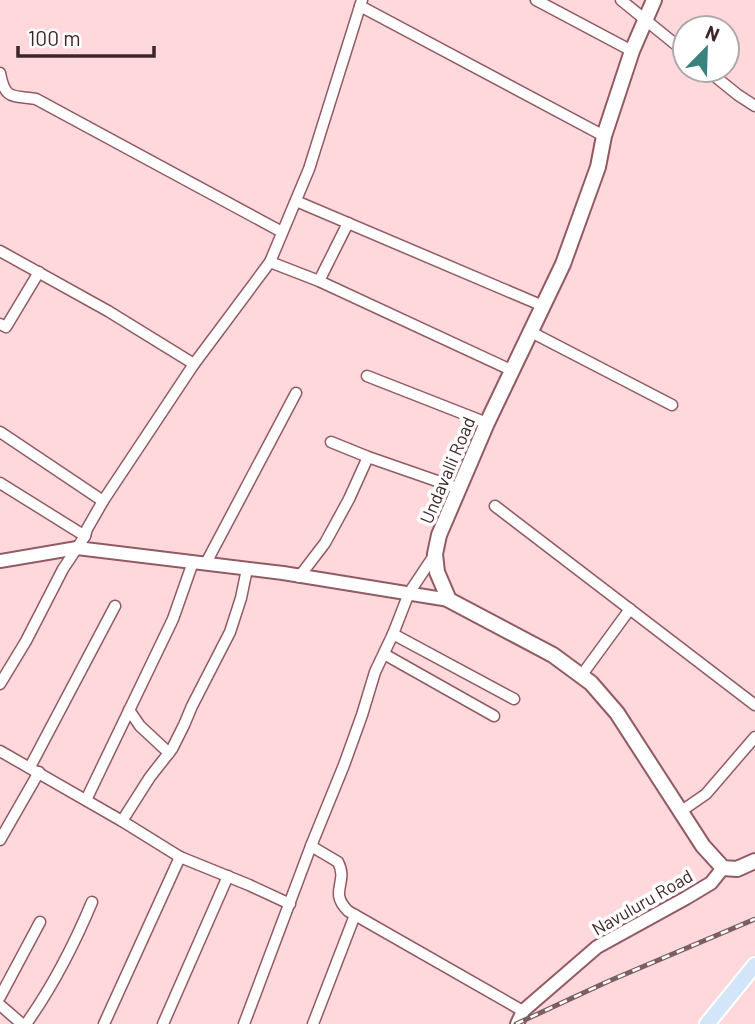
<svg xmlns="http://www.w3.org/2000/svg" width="755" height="1024" viewBox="0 0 755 1024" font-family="Barlow,sans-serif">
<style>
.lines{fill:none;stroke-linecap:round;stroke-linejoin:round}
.minor-casing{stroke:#925a63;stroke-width:13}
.tertiary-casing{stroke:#925a63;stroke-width:16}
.secondary-casing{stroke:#925a63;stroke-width:18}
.primary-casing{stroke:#fff;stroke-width:18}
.minor{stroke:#fff;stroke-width:10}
.tertiary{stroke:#fff;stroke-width:12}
.secondary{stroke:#fff;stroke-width:14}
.primary{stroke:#d3e5f8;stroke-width:14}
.rail-casing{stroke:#7a5e62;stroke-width:5}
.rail{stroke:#fff;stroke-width:2.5;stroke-dasharray:8;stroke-linecap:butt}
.labels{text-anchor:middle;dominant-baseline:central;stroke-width:7;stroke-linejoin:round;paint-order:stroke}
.street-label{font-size:18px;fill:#3d2529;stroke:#fff}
</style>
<rect width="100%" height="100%" fill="#ffd8dc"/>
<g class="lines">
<!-- minor casing -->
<g class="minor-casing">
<g id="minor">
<polyline points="536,0 632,51"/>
<polyline points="621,0 685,52"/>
<polyline points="360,6 604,136"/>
<polyline points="707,70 738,95 755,106"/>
<path d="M0,73C5,101 13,95 36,99L282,232"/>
<polyline points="296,201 543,306"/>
<polyline points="0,251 108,311 194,364"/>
<polyline points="270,262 319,281 513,371"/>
<polyline points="319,281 348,223"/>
<polyline points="0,324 6,327 39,272"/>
<polyline points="531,332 672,405"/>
<polyline points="367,376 487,423"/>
<polyline points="0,432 103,501 87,529 85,536 63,569 26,641 0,684"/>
<polyline points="331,442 368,457 460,489"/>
<polyline points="0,483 85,536"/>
<polyline points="103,501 194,364 270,262 309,169 362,0"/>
<polyline points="495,506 755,705"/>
<polyline points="206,563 296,393"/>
<polyline points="299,577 325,543 349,499 368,457"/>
<polyline points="393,634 514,699"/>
<polyline points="384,654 494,716"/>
<polyline points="581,676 630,609"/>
<polyline points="129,710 140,726 169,753"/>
<polyline points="0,751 122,821 180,857 249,885 290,904"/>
<polyline points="30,767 115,606"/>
<polyline points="86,800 173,619 193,562"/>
<polyline points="680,812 706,794 755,737"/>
<polyline points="122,821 150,777 172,749 184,725 192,706 230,632 241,598 247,569"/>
<polyline points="0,840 39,772"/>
<path d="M311,846L338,862C349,883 328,891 348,911L523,1011"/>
<polyline points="0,997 40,922"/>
<polyline points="0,1005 22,1024"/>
<path d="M26,1024C53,986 74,945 92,902"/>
<polyline points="104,1024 180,857"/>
<polyline points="163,1024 228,876"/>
<polyline points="244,1024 311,846 344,765 362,715 375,672 393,634 409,593 435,554"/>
<polyline points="313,1024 355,915"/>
</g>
</g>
<!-- tertiary casing -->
<g class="tertiary-casing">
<g id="tertiary">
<polyline points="0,561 77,548 283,573 449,600"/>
<polyline points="517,1024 523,1011 597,947 686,898 711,883 723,868"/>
</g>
</g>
<!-- secondary casing -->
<g class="secondary-casing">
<polyline id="secondary" points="654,0 632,51 604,136 598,167 563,264 487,423 439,535 435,554 437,572 449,600 553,655 591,683 617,713 703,846 723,868 737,869 755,861"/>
</g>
<!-- primary casing -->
<g class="primary-casing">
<polyline id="primary" points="707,1024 755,965"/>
</g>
<!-- minor -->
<use href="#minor" class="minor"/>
<!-- tertiary -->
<use href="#tertiary" class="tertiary"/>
<!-- secondary -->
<use href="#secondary" class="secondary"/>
<!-- primary -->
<use href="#primary" class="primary"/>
<!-- rail casing -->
<g class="rail-casing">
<polyline id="rail" points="516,1024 609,981 755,919"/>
</g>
<!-- rail -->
<use href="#rail" class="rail"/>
</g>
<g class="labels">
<!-- street labels -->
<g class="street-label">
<text transform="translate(447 470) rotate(-67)">Undavalli Road</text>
<text transform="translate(642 902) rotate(-30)">Navuluru Road</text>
</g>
</g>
<!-- north arrow -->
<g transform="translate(706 49) rotate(23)"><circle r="33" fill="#ffffff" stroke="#b1a8a9" stroke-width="2"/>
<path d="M0-5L12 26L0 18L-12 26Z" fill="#3a827d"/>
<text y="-10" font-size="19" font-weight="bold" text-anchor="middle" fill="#3d2529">N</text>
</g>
<!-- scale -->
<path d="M18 46v10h136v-10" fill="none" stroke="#3d2529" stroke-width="3.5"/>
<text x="28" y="46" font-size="21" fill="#3d2529" stroke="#ffffff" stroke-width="5" paint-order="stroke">100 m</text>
</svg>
